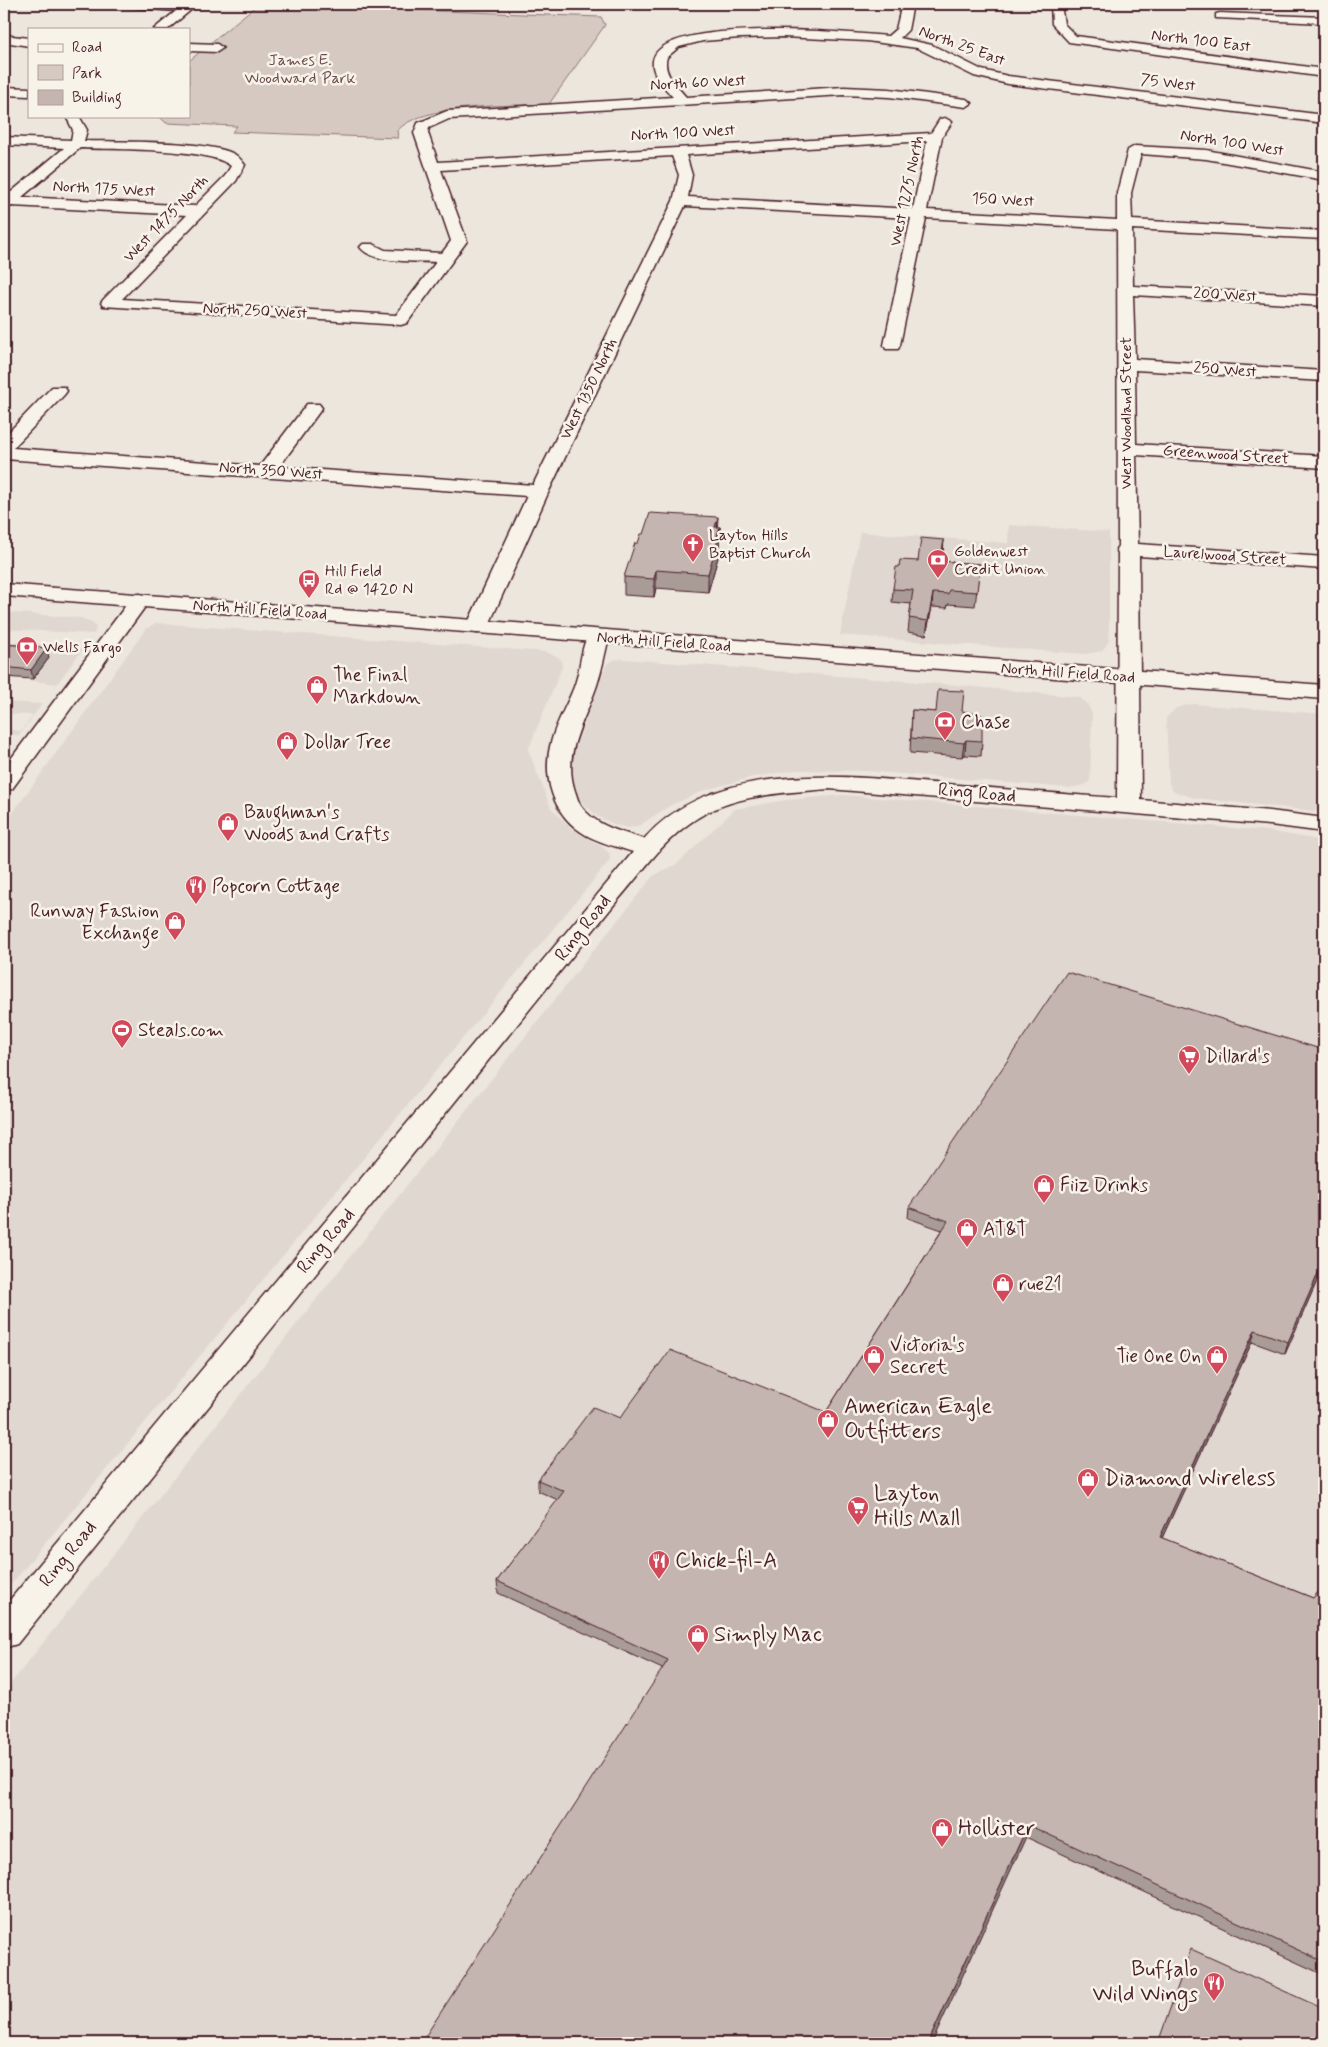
<svg xmlns="http://www.w3.org/2000/svg" width="1328" height="2047" viewBox="0 0 1328 2047" font-family="Mynerve,sans-serif">
<style>
.built{fill:#e0d7d0}
.green{fill:#d5c9c2;stroke:#907476}
.lines{fill:none;stroke-linecap:round;stroke-linejoin:round}
.minor-casing{stroke:#4a1f2b;stroke-width:3}
.major-casing{stroke:#4a1f2b;stroke-width:3}
.minor{fill:#f7f3e8;fill-rule:evenodd}
.major{fill:#f7f3e8;fill-rule:evenodd}
.wall{fill:#a99c97;stroke:#4a1f2b}
.shaded-wall{fill:#897f7b;stroke:#4a1f2b}
.building{fill:#c4b5b0;stroke:#4a1f2b}
.labels{text-anchor:middle;dominant-baseline:central;stroke-width:5;stroke-linejoin:round;paint-order:stroke}
.far-street-label{font-size:16px;fill:#4a1f2b;stroke:#f7f3e8}
.far-park-label{font-size:16px;fill:#6d4a51;stroke:#f7f3e8}
.far-poi-label{font-size:16px;fill:#4a1f2b;stroke:#f7f3e8;text-anchor:start}
.poi-label{font-size:19px;fill:#4a1f2b;stroke:#f7f3e8;text-anchor:start}
.street-label{font-size:19px;fill:#4a1f2b;stroke:#f7f3e8}
.near-poi-label{font-size:22px;fill:#4a1f2b;stroke:#f7f3e8;text-anchor:start}
</style>
<rect width="100%" height="100%" fill="#ece6dd"/>
<filter id="ink" filterUnits="userSpaceOnUse"><feTurbulence type="fractalNoise" baseFrequency=".02" numOctaves="2"/><feDisplacementMap in="SourceGraphic" scale="10" xChannelSelector="R" yChannelSelector="G"/><feConvolveMatrix kernelMatrix="1 2 1 2 8 2 1 2 1" color-interpolation-filters="sRGB"/></filter>
<g filter="url(#ink)">
<!-- built -->
<g class="built">
<polygon points="1009,525 1109,532 1109,641 1102,651 1085,654 840,635 860,532 1008,543"/>
<polygon points="4,612 81,618 93,623 96,628 94,634 19,735 4,734 4,729 21,731 33,715 4,714 4,702 42,704 57,684 4,677 4,641 82,649 94,634 4,629"/>
<polygon points="155,623 545,652 557,656 562,661 562,667 528,750 551,808 571,828 601,846 609,853 610,860 4,1593 4,825 145,630"/>
<polygon points="624,659 954,685 1078,697 1087,703 1092,714 1090,781 1085,785 1068,788 866,771 796,770 753,777 705,790 671,805 640,825 629,828 616,825 597,816 577,798 572,787 571,761 606,665 613,660"/>
<polygon points="1192,704 1324,714 1324,812 1195,798 1173,791 1169,783 1166,718 1176,708"/>
<polygon points="843,795 1268,831 1324,841 1324,2043 4,2043 4,1692 653,876 677,864 735,809 787,800"/>
</g>
<!-- green -->
<path class="green" d="M258,4L601,17L605,25L549,104C513,106 420,103 397,131L398,138L232,132L237,126L166,123L159,116H189V61L201,51L215,52L222,46L189,43L209,44Z"/>
<g class="lines">
<!-- minor casing -->
<g class="minor-casing">
<g id="minor">
<polygon points="121,4 198,4 168,29 154,29 176,11 127,7"/>
<path d="M902,4H913L908,30L900,38L932,45L982,70L1008,76L1324,115V123L1008,84L974,76L917,48L867,41L783,37L740,38L703,41L679,47L667,57C662,73 676,85 686,97L844,87L889,89L966,99L972,103L966,107L889,97L844,95L449,119L429,128L428,133L438,162L931,133L940,119L945,118L952,122L942,137L927,210L1117,220V193L1128,150L1135,146L1206,150L1324,172V180L1206,159L1141,154L1131,193L1132,220L1324,231V239L1132,229L1133,286L1324,296V306L1133,295L1135,359L1324,371V381L1135,370L1136,444L1324,456V468L1136,455L1138,544L1324,557V569L1139,556L1141,800L1270,811L1324,818V832L1270,825L829,789C782,793 730,794 690,823C661,843 640,875 617,901L17,1644L4,1648V1607L633,852C618,847 600,843 586,835C552,816 541,775 552,739C557,721 567,705 574,687C581,670 580,647 590,632L598,631L606,632L609,637C605,653 602,670 597,685C585,721 562,753 575,791C577,796 578,802 581,806C595,826 622,832 644,839C716,757 849,777 946,784C1003,789 1060,794 1117,798L1118,553L1116,549L1118,546L1117,229L926,218L900,345L898,349H886L884,345L911,218L685,206L549,491L488,627L484,631L477,633L470,631L466,627L527,496L4,459V437L52,387H64L67,391L64,395L13,448L260,466L307,404H319L322,408L279,467L533,485L673,201L679,175L672,156L441,170L467,241L407,323L401,325L103,306L101,303L103,300L187,215L12,206L4,209V198L64,148L4,145V137L71,140L73,130L66,116H79L87,130L84,141C118,142 208,140 234,154C238,156 242,161 245,165L236,181L122,299L396,315L436,262C417,261 372,264 360,247L363,244H373L385,250L442,253L451,241L414,133L418,123L447,111L673,97C665,88 651,75 653,61C659,15 853,33 888,36L896,29ZM927,141L913,209L688,197L692,175L686,155ZM80,148C112,150 209,147 231,166L225,176L195,206L22,197Z"/>
<polygon points="1051,4 1061,4 1064,24 1076,36 1324,69 1324,77 1069,42 1052,24"/>
<polygon points="1220,13 1324,17 1324,23 1216,18 1216,14"/>
<polygon points="4,35 29,38 29,46 4,42"/>
<polygon points="189,43 217,44 223,48 217,52 189,51"/>
<polygon points="4,87 29,88 29,96 4,95"/>
<polygon points="140,594 147,596 150,600 12,789 4,791 4,768 133,596"/>
</g>
</g>
<!-- major casing -->
<g class="major-casing">
<polygon id="major" points="4,584 1324,685 1324,699 4,596"/>
</g>
<!-- minor -->
<use href="#minor" class="minor"/>
<!-- major -->
<use href="#major" class="major"/>
</g>
<!-- wall -->
<g class="wall">
<polygon points="718,527 720,527 719,554 708,592 656,588 654,597 624,595 624,577 638,543"/>
<polygon points="944,540 941,561 980,564 975,606 948,604 947,608 932,607 926,635 908,632 911,604 892,602 893,589 899,567 918,561"/>
<polygon points="4,644 47,648 49,658 33,679 4,677"/>
<polygon points="912,710 936,712 962,711 982,741 981,756 965,755 962,757 910,753"/>
<polygon points="909,1207 1324,1265 1285,1354 1252,1342 1162,1538 1313,1598 1324,1586 1324,1975 498,1593 497,1581 558,1500 538,1491 538,1480 620,1418 826,1412 942,1230 908,1218"/>
</g>
<!-- shaded-wall -->
<g class="shaded-wall">
<polygon points="718,517 717,534 715,527"/>
<polygon points="720,527 719,554 708,592 708,574"/>
<polygon points="944,540 943,553 939,575 940,561"/>
<polygon points="656,570 656,588 654,597 654,579"/>
<polygon points="933,593 932,607 926,635 928,621"/>
<polygon points="47,648 49,658 33,679 31,670"/>
<polygon points="966,740 965,755 962,757 964,743"/>
<polygon points="1324,1260 1324,1265 1285,1354 1288,1342"/>
<polygon points="1255,1330 1252,1342 1157,1549 1160,1537"/>
<polygon points="1028,1825 1026,1837 932,2043 928,2043"/>
</g>
<!-- building -->
<g class="building">
<polygon points="650,513 718,517 715,527 720,527 717,536 719,536 708,574 656,570 654,579 624,577 635,543 638,543 641,534 643,534"/>
<polygon points="921,538 944,540 940,561 980,564 977,592 949,590 948,594 933,593 928,621 909,618 913,590 893,589 896,567 899,567 900,560 918,561"/>
<polygon points="4,644 47,648 31,670 4,667"/>
<polygon points="938,690 964,691 962,711 982,715 982,741 966,740 964,743 911,738 912,710 936,712"/>
<polygon points="1067,972 1324,1050 1324,1260 1288,1342 1255,1330 1160,1537 1313,1598 1324,1586 1324,1962 1028,1825 928,2043 421,2043 668,1660 497,1581 564,1491 538,1480 593,1407 620,1418 670,1350 826,1412 948,1221 909,1207"/>
<polygon points="1191,1949 1324,2009 1324,2043 1158,2043"/>
</g>
</g>
<!-- icons -->
<defs>
<g id="church-pin" transform="scale(1.125)"><path d="M0 17L-7.5 6A9.5 9.5 0 1 1 7.5 6Z" fill="#d1495b" stroke="#f7f3e8"/><path d="M-1.2-6h2.4v3.5h3.3v2.4h-3.3V6h-2.4V-.1h-3.3v-2.4h3.3Z" fill="#fff"/></g>
<g id="bank-pin" transform="scale(1.125)"><path d="M0 17L-7.5 6A9.5 9.5 0 1 1 7.5 6Z" fill="#d1495b" stroke="#f7f3e8"/><path d="M-6-4H6V4H-6ZM0-2.3a2.3 2.3 0 1 0 0 4.6a2.3 2.3 0 1 0 0-4.6Z" fill="#fff"/></g>
<g id="bus-pin" transform="scale(1.125)"><path d="M0 17L-7.5 6A9.5 9.5 0 1 1 7.5 6Z" fill="#d1495b" stroke="#f7f3e8"/><path d="M-5-6H5V4H4V6H2V4H-2V6H-4V4H-5ZM-3.5-4V0h7V-4ZM-3.5 1.2v1.5H-2V1.2ZM2 1.2v1.5H3.5V1.2Z" fill="#fff"/></g>
<g id="shop-pin" transform="scale(1.125)"><path d="M0 17L-7.5 6A9.5 9.5 0 1 1 7.5 6Z" fill="#d1495b" stroke="#f7f3e8"/><path d="M-5-2.5h2.3a2.7 3.5 0 0 1 5.4 0H5L5.5 6h-11ZM-1.5-2.5h3a1.5 2.3 0 0 0-3 0Z" fill="#fff"/></g>
<g id="restaurant-pin" transform="scale(1.125)"><path d="M0 17L-7.5 6A9.5 9.5 0 1 1 7.5 6Z" fill="#d1495b" stroke="#f7f3e8"/><path d="M-5-6h1v4h1v-4h1v4h1v-4h1v5L-1.5 .5V6h-2V.5L-5-1ZM5-6V6H3V1.5H1.5Q1.5-4 5-6Z" fill="#fff"/></g>
<g id="stadium-pin" transform="scale(1.125)"><path d="M0 17L-7.5 6A9.5 9.5 0 1 1 7.5 6Z" fill="#d1495b" stroke="#f7f3e8"/><path d="M0-5a6.5 5 0 1 0 0 10a6.5 5 0 1 0 0-10ZM-3.5-1.8h7v3.6h-7Z" fill="#fff"/></g>
<g id="supermarket-pin" transform="scale(1.125)"><path d="M0 17L-7.5 6A9.5 9.5 0 1 1 7.5 6Z" fill="#d1495b" stroke="#f7f3e8"/><path d="M-6-5.5h2.5l.6 2H6L4.5 2H-2.5L-4.4-4H-6ZM-1.5 3.2a1.3 1.3 0 1 0 .1 0ZM3 3.2a1.3 1.3 0 1 0 .1 0Z" fill="#fff"/></g>
</defs>
<g fill-rule="evenodd">
<use href="#church-pin" x="693" y="544"/>
<use href="#bank-pin" x="938" y="560"/>
<use href="#bus-pin" x="309" y="580"/>
<use href="#bank-pin" x="27" y="647"/>
<use href="#shop-pin" x="317" y="686"/>
<use href="#bank-pin" x="945" y="722"/>
<use href="#shop-pin" x="287" y="742"/>
<use href="#shop-pin" x="228" y="823"/>
<use href="#restaurant-pin" x="196" y="886"/>
<use href="#shop-pin" x="175" y="922"/>
<use href="#stadium-pin" x="122" y="1030"/>
<use href="#supermarket-pin" x="1189" y="1056"/>
<use href="#shop-pin" x="1044" y="1185"/>
<use href="#shop-pin" x="967" y="1229"/>
<use href="#shop-pin" x="1003" y="1284"/>
<use href="#shop-pin" x="874" y="1356"/>
<use href="#shop-pin" x="1217" y="1356"/>
<use href="#shop-pin" x="828" y="1420"/>
<use href="#shop-pin" x="1088" y="1479"/>
<use href="#supermarket-pin" x="858" y="1507"/>
<use href="#restaurant-pin" x="659" y="1561"/>
<use href="#shop-pin" x="698" y="1635"/>
<use href="#shop-pin" x="942" y="1829"/>
<use href="#restaurant-pin" x="1214" y="1983"/>
</g>
<g class="labels">
<!-- far-street labels -->
<g class="far-street-label">
<text transform="translate(1201 41) rotate(7)">North 100 East</text>
<text transform="translate(962 46) rotate(20)">North 25 East</text>
<text transform="translate(698 83) rotate(-3)">North 60 West</text>
<text transform="translate(1168 83) rotate(7)">75 West</text>
<text transform="translate(683 133) rotate(-3)">North 100 West</text>
<text transform="translate(1232 143) rotate(9)">North 100 West</text>
<text transform="translate(104 189) rotate(3)">North 175 West</text>
<text transform="translate(907 191) rotate(-78)">West 1275 North</text>
<text transform="translate(1003 200) rotate(3)">150 West</text>
<text transform="translate(166 219) rotate(-46)">West 1475 North</text>
<text transform="translate(1225 295) rotate(3)">200 West</text>
<text transform="translate(255 311) rotate(3)">North 250 West</text>
<text transform="translate(1225 370) rotate(4)">250 West</text>
<text transform="translate(589 389) rotate(-64)">West 1350 North</text>
<text transform="translate(1126 413) rotate(-90)">West Woodland Street</text>
<text transform="translate(1226 455) rotate(4)">Greenwood Street</text>
<text transform="translate(271 471) rotate(4)">North 350 West</text>
<text transform="translate(1225 556) rotate(4)">Laurelwood Street</text>
<text transform="translate(260 610) rotate(4)">North Hill Field Road</text>
<text transform="translate(664 642) rotate(4)">North Hill Field Road</text>
<text transform="translate(1068 673) rotate(4)">North Hill Field Road</text>
</g>
<!-- far-park labels -->
<g class="far-park-label">
<text x="300" y="60">James E.<tspan x="300" dy="18">Woodward Park</tspan></text>
</g>
<!-- far-poi labels -->
<g class="far-poi-label">
<text x="709" y="535">Layton Hills<tspan x="709" dy="18">Baptist Church</tspan></text>
<text x="954" y="551">Goldenwest<tspan x="954" dy="18">Credit Union</tspan></text>
<text x="325" y="571">Hill Field<tspan x="325" dy="18">Rd @ 1420 N</tspan></text>
<text x="43" y="647">Wells Fargo</text>
</g>
<!-- poi labels -->
<g class="poi-label">
<text x="333" y="675">The Final<tspan x="333" dy="22">Markdown</tspan></text>
<text x="961" y="722">Chase</text>
<text x="303" y="742">Dollar Tree</text>
<text x="244" y="812">Baughman's<tspan x="244" dy="22">Woods and Crafts</tspan></text>
<text x="212" y="886">Popcorn Cottage</text>
<text x="159" y="911" text-anchor="end">Runway Fashion<tspan x="159" dy="22">Exchange</tspan></text>
<text x="138" y="1030">Steals.com</text>
<text x="1205" y="1056">Dillard's</text>
<text x="1060" y="1185">Fiiz Drinks</text>
<text x="983" y="1229">AT&amp;T</text>
<text x="1019" y="1284">rue21</text>
<text x="890" y="1345">Victoria's<tspan x="890" dy="22">Secret</tspan></text>
<text x="1201" y="1356" text-anchor="end">Tie One On</text>
</g>
<!-- street labels -->
<g class="street-label">
<text transform="translate(977 793) rotate(5)">Ring Road</text>
<text transform="translate(583 928) rotate(-52)">Ring Road</text>
<text transform="translate(326 1241) rotate(-50)">Ring Road</text>
<text transform="translate(68 1554) rotate(-51)">Ring Road</text>
</g>
<!-- near-poi labels -->
<g class="near-poi-label">
<text x="844" y="1407">American Eagle<tspan x="844" dy="25">Outfitters</tspan></text>
<text x="1104" y="1479">Diamond Wireless</text>
<text x="874" y="1494">Layton<tspan x="874" dy="25">Hills Mall</tspan></text>
<text x="675" y="1561">Chick-fil-A</text>
<text x="714" y="1635">Simply Mac</text>
<text x="958" y="1829">Hollister</text>
<text x="1198" y="1970" text-anchor="end">Buffalo<tspan x="1198" dy="25">Wild Wings</tspan></text>
</g>
</g>
<!-- margin -->
<rect width="1328" height="2047" fill="none" stroke="#f7f3e8" stroke-width="20"/>
<rect x="10" y="10" width="1308" height="2027" fill="none" stroke="#4a1f2b" stroke-width="2" filter="url(#ink)"/>
<!-- legend -->
<rect x="28" y="28" width="162" height="90" fill="#f7f3e8" stroke="#b29e9c"/>
<rect x="38" y="44" width="25" height="8" fill="#f7f3e8" stroke="#b29e9c"/>
<text x="72" y="52" font-size="15" fill="#4a1f2b">Road</text>
<rect x="38" y="65" width="25" height="15" fill="#d5c9c2" stroke="#b29e9c"/>
<text x="72" y="78" font-size="15" fill="#4a1f2b">Park</text>
<rect x="38" y="90" width="25" height="15" fill="#c4b5b0" stroke="#b29e9c"/>
<text x="72" y="102" font-size="15" fill="#4a1f2b">Building</text>
</svg>
